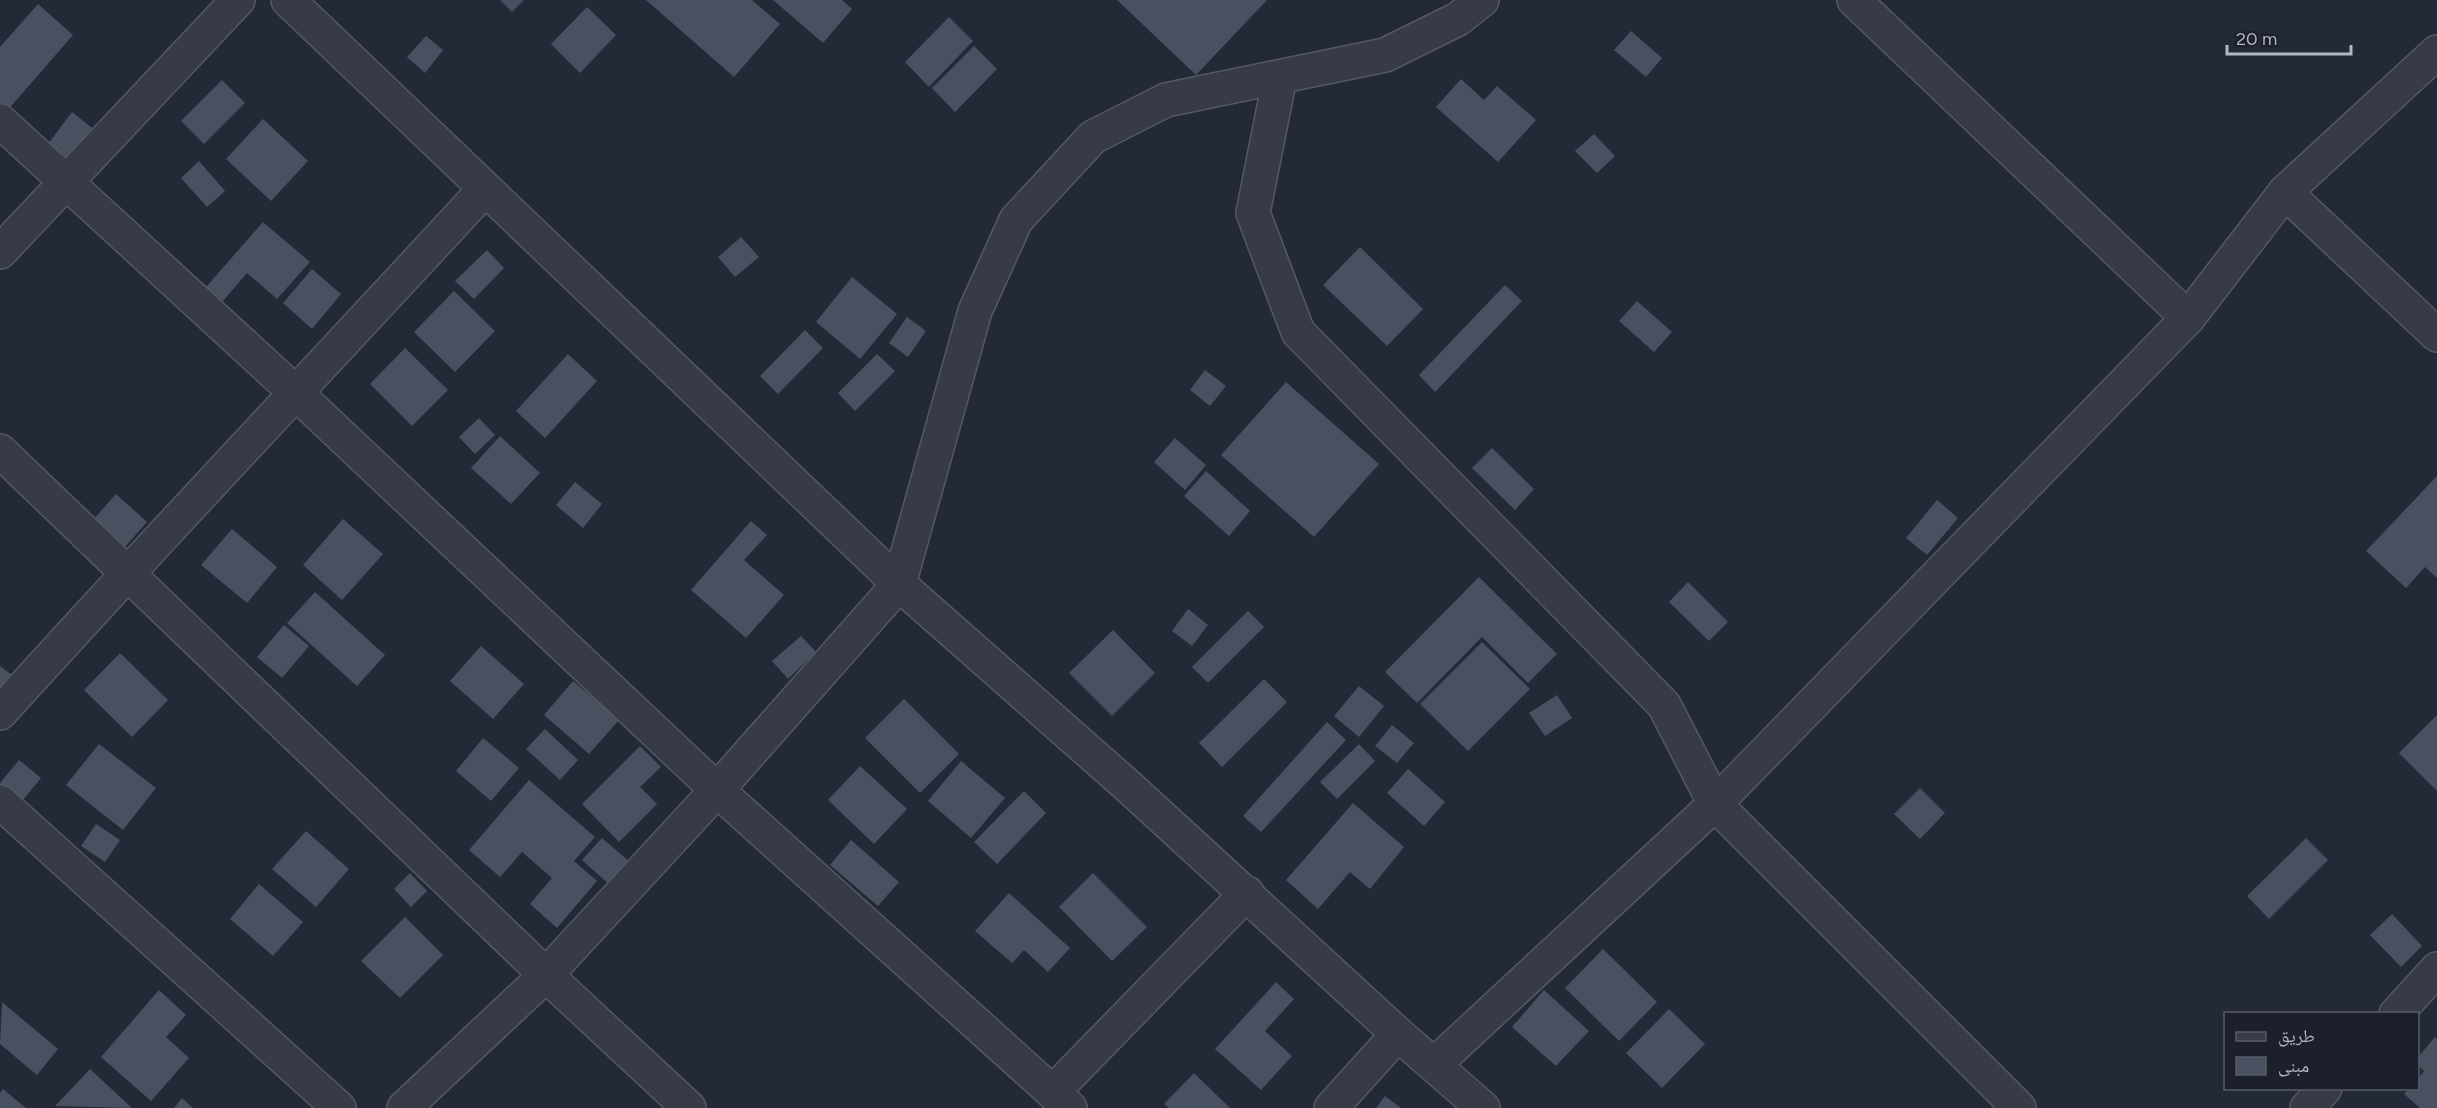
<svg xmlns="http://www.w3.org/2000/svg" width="2437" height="1108" viewBox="0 0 2437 1108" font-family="Figtree,'Noto Naskh Arabic',sans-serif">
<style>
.building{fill:#49505f}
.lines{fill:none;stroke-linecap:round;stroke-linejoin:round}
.minor-casing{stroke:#545964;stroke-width:36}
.tertiary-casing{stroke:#545964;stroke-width:36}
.minor{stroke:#363b46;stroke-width:33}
.tertiary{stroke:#363b46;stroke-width:33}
</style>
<rect width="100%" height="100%" fill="#232936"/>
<!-- building -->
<g class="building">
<polygon points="500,0 524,0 512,12"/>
<polygon points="646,0 752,0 780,24 734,77"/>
<polygon points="773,0 842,0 852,9 823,43"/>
<polygon points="1117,0 1267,0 1196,75"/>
<polygon points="38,4 73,35 6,112 0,107 0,47"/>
<polygon points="587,7 616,35 580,73 551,44"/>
<polygon points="949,17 973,41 929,87 905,62"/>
<polygon points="1631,31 1662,58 1646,77 1614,50"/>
<polygon points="426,36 443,50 425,73 407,57"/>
<polygon points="974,46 997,69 955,112 932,88"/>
<polygon points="1461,79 1484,100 1497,86 1536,120 1498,162 1436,107"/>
<polygon points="222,80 245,103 204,144 181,121"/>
<polygon points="72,112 92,128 68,159 48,144"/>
<polygon points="263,119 308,161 271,201 226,159"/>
<polygon points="1594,134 1615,156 1597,173 1575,151"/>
<polygon points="199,161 225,191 207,207 181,178"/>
<polygon points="263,222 310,262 277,299 247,273 223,301 206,287"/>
<polygon points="741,237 759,257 735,277 718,257"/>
<polygon points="1360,247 1423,309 1387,346 1323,285"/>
<polygon points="487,250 504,268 474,299 455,281"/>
<polygon points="312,269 341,294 312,329 283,303"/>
<polygon points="852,277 897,314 860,359 816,322"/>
<polygon points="1505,285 1522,301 1435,392 1419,375"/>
<polygon points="454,291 495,331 455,372 414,332"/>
<polygon points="1637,301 1672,332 1654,352 1619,321"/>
<polygon points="907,317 926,331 908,357 889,343"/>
<polygon points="805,330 823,348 778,394 760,376"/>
<polygon points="405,348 448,390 412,426 370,384"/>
<polygon points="568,354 597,381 545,438 516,411"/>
<polygon points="877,354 895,371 855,411 838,393"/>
<polygon points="1205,370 1226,386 1210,406 1190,390"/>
<polygon points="1286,382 1379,464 1314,537 1221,455"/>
<polygon points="479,418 495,435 475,454 459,437"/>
<polygon points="500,436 540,473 511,504 471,468"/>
<polygon points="1175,438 1206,465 1185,490 1154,462"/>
<polygon points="1492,448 1534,489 1515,510 1472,468"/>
<polygon points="1206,471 1250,511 1229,536 1184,496"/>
<polygon points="2437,476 2437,578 2425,567 2406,588 2366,551"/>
<polygon points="575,482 602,504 583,528 556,505"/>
<polygon points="116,494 147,522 124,548 93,520"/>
<polygon points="1937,500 1958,518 1927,555 1906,538"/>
<polygon points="343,519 383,554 342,600 303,565"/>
<polygon points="751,521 767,535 744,560 784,595 746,638 691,590"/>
<polygon points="232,529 277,567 247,603 201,565"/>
<polygon points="1479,577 1557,654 1528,683 1482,637 1417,703 1385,672"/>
<polygon points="1688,582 1728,622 1709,641 1669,602"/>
<polygon points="315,592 385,655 357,686 287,623"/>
<polygon points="1188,609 1208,625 1192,646 1172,631"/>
<polygon points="1248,611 1264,627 1208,683 1192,667"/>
<polygon points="284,625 309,646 282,678 257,657"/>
<polygon points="1113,630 1155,673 1112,716 1069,673"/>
<polygon points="801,636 816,652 788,679 772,661"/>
<polygon points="1482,642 1530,689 1468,751 1420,704"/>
<polygon points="481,646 524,684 493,719 450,681"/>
<polygon points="120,653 168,700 132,737 84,690"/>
<polygon points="0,666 20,681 0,697"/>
<polygon points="1264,679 1287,702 1222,767 1199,743"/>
<polygon points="573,681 619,720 589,754 544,715"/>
<polygon points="1359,686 1384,706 1359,737 1334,716"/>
<polygon points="1557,695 1572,718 1545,736 1529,713"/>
<polygon points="904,699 959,754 920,793 865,738"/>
<polygon points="2437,715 2437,791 2399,753"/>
<polygon points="1327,722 1346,740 1261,832 1243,816"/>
<polygon points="1392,725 1414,743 1397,763 1375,746"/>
<polygon points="545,729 578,760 560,780 526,749"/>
<polygon points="483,738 519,768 491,801 456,771"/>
<polygon points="99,744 156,788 123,830 66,785"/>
<polygon points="1359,744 1375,761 1337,799 1320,782"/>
<polygon points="640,746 661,767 640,787 657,804 619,842 582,804"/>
<polygon points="19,760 41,778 22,801 0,783"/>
<polygon points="961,761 1005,798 971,838 928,801"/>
<polygon points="860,766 907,809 874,844 828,800"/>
<polygon points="1408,769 1445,802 1424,826 1387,793"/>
<polygon points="529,780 595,837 574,861 597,881 557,928 530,904 552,878 522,852 500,877 469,850"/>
<polygon points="1920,788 1945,813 1920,839 1894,814"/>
<polygon points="1024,791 1046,813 997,864 974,842"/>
<polygon points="1353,803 1404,847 1370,889 1350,872 1318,909 1286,880"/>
<polygon points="96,824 120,840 105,862 81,846"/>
<polygon points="306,831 349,869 316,907 272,869"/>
<polygon points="602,838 632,864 612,887 582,860"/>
<polygon points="2306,838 2328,860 2269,919 2247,896"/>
<polygon points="851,840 899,882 878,906 830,865"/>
<polygon points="410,873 427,891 411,907 394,889"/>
<polygon points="1093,873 1147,927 1112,961 1059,907"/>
<polygon points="259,884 303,922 273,956 230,919"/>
<polygon points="1009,893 1070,948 1048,972 1024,950 1012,963 975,931"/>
<polygon points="2392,914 2422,946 2401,967 2370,935"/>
<polygon points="405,917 443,955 400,998 361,961"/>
<polygon points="1603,949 1657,1002 1619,1041 1565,988"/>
<polygon points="1276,982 1294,999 1265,1031 1292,1056 1261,1090 1215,1049"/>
<polygon points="159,990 186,1015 166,1037 189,1058 151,1101 101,1057"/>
<polygon points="1544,990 1589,1031 1556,1066 1512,1027"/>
<polygon points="2,1002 58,1049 37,1075 0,1044"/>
<polygon points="1669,1009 1705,1044 1662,1088 1626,1053"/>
<polygon points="2435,1037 2437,1039 2437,1108 2420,1108 2404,1094 2409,1088 2418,1088 2418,1079 2424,1071 2418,1065 2418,1057"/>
<polygon points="90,1069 132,1108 55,1106"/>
<polygon points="1194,1073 1230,1108 1169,1108 1164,1104"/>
<polygon points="3,1089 26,1108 0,1108 0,1093"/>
<polygon points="1385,1096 1401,1108 1376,1108"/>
<polygon points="182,1098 193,1108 174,1108"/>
</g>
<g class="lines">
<!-- minor casing -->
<g class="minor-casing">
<g id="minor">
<polyline points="1854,0 2188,318"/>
<polyline points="1280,77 1253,213 1298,332 1664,705 1715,804 2019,1108"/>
<polyline points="0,121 297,394 717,790 1070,1108"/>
<polyline points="2285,192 2437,335"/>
<polyline points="0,252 238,0"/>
<polyline points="0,451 546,975 689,1108"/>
<path d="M0,713C159,537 323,365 484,190"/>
<polyline points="0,802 339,1108"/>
<polyline points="2396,1014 2437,969"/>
<polyline points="1435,1064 1715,804 2188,318 2285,192 2437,52"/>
<polyline points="1053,1092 1247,893"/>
<polyline points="404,1108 546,975 717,790 899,584 975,311 1016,220 1093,137 1166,100 1385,55 1458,19 1482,0"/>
<polyline points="1331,1108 1398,1034"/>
<polyline points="2307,1108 2325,1088"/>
</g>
</g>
<!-- tertiary casing -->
<g class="tertiary-casing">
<polyline id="tertiary" points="288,0 899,584 1129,787 1398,1034 1483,1108"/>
</g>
<!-- minor -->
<use href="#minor" class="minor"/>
<!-- tertiary -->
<use href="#tertiary" class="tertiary"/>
</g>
<!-- legend -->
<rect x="2224" y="1012" width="195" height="78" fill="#1c202b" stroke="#585c68" stroke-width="1.5"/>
<rect x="2236" y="1032" width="30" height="9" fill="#363b46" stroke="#585c68" stroke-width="1.5"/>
<text x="2278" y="1042" font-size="18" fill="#b1b6c3">طريق</text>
<rect x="2236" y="1057" width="30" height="18" fill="#49505f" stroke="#585c68" stroke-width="1.5"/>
<text x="2278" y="1072" font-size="18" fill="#b1b6c3">مبنى</text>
<!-- scale -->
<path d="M2227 45v9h124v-9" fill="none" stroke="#b1b6c3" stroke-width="3"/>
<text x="2236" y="45" font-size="18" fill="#b1b6c3" stroke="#1c202b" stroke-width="4.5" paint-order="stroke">20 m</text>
</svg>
